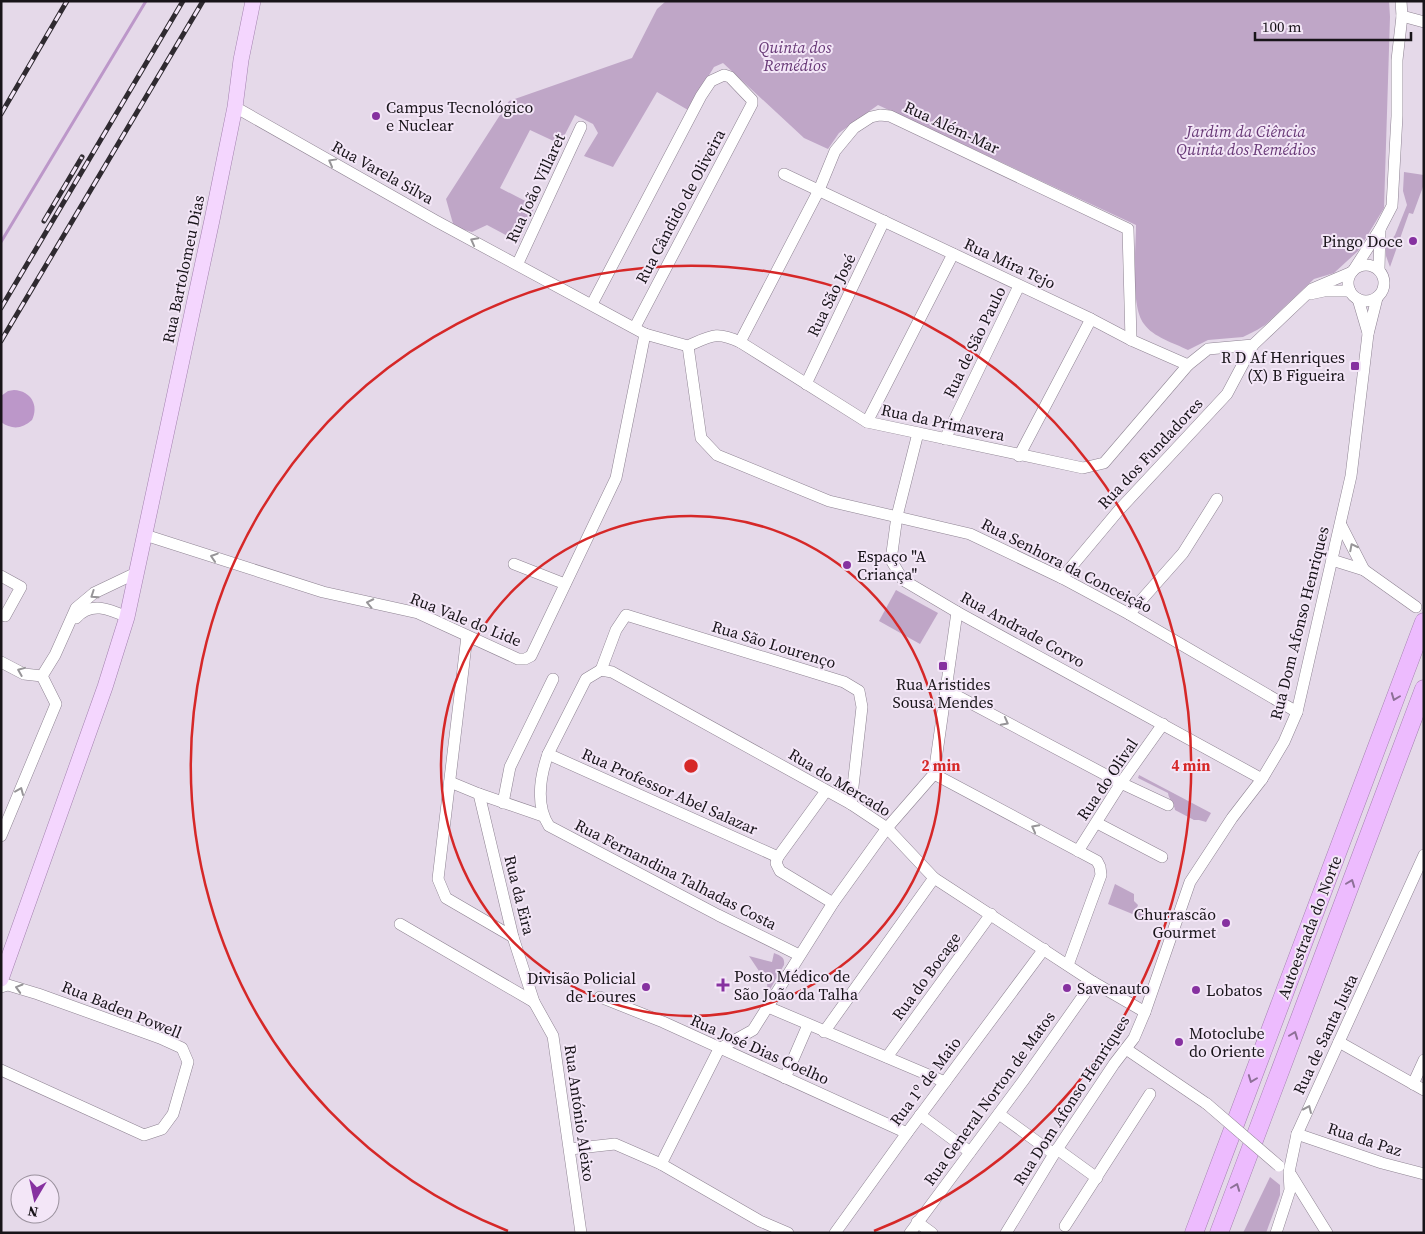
<svg xmlns="http://www.w3.org/2000/svg" width="1425" height="1234" viewBox="0 0 1425 1234" font-family="'Source Serif 4',serif">
<style>
.green{fill:#bfa6c7}
.water{fill:#bc97c9}
.lines{fill:none;stroke-linecap:round;stroke-linejoin:round}
.stream{stroke:#bc97c9;stroke-width:3}
.minor-casing{stroke:#8e8392;stroke-width:12}
.major-casing{stroke:#a281ae;stroke-width:16}
.highway-casing{stroke:#a281ae;stroke-width:19}
.minor{stroke:#fff;stroke-width:11}
.major{stroke:#f4d6fe;stroke-width:15}
.highway{stroke:#edbbfe;stroke-width:18}
.rail-casing{stroke:#2f2a30;stroke-width:5}
.rail{stroke:#f3e6f7;stroke-width:3;stroke-dasharray:9;stroke-linecap:butt}
.minor-bridge-casing{stroke:#8e8392;stroke-width:12;stroke-linecap:butt}
.minor-bridge{stroke:#fff;stroke-width:11}
.oneway{stroke:#979598}
.oneway2{stroke:#8d7097}
.ring{fill:none;stroke:#d62828;stroke-width:2.5}
.poi-dot{fill:#8631a0;stroke:#f3e6f7;stroke-width:2}
.labels{text-anchor:middle;dominant-baseline:central;stroke-width:4;stroke-linejoin:round;paint-order:stroke}
.park-label{font-size:16px;font-style:italic;fill:#673876;stroke:#f3e6f7}
.poi-label{font-size:16px;fill:#181419;stroke:#f3e6f7;text-anchor:start}
.street-label{font-size:16px;fill:#181419;stroke:#f3e6f7}
.centre{fill:#d62828;stroke:#f3e6f7;stroke-width:2.5}
.ring-label{font-size:15px;text-anchor:middle;font-weight:bold;fill:#d62828;stroke:#f3e6f7;stroke-width:4;stroke-linejoin:round;paint-order:stroke}
</style>
<rect width="100%" height="100%" fill="#e5d9e9"/>
<!-- green -->
<g class="green">
<path d="M666,1H1389L1390,17L1384,208L1358,251L1334,273L1314,279L1265,325L1257,330L1243,337L1208,340L1188,350C1174,343 1153,337 1144,324C1130,306 1136,249 1136,225L878,105L839,133L828,149L804,138L723,63L714,67L688,110L657,92L613,167L584,156L598,133L593,124L575,115L560,144L530,130L500,188L535,206L519,242L487,225L472,232L454,227L446,199L509,101L632,58L657,9Z"/>
<polygon points="1404,172 1424,175 1424,184 1413,214 1409,213 1390,267 1386,256 1386,247 1395,235 1407,205 1403,191"/>
<polygon points="896,590 938,613 920,644 879,621"/>
<path d="M1139,775L1211,813L1206,822L1199,820H1194L1175,810C1174,803 1169,800 1168,793L1138,778Z"/>
<polygon points="1115,884 1134,894 1134,901 1138,905 1136,910 1153,919 1152,922 1108,904"/>
<path d="M774,953C781,956 785,957 784,965L768,993L767,983L749,956L772,962Z"/>
<polygon points="1270,1177 1280,1185 1280,1195 1266,1233 1243,1233"/>
</g>
<!-- water -->
<path class="water" d="M14,390C31,391 39,405 32,420C22,429 12,430 1,422V396L8,391Z"/>
<g class="lines">
<!-- stream -->
<polyline class="stream" points="1,242 146,1"/>
<!-- minor casing -->
<g class="minor-casing">
<g id="minor">
<polyline points="1402,16 1424,22"/>
<path d="M235,107L436,221L645,334L688,346C711,336 716,331 740,342L867,422L1083,468L1104,463L1188,365L1208,349L1253,345L1312,289L1352,272"/>
<polyline points="784,174 1091,319 1131,340 1188,365"/>
<polyline points="518,263 581,127"/>
<circle cx="1366" cy="283" r="18"/>
<polyline points="1355,268 1380,229 1392,206 1397,116 1397,60 1402,16 1401,1"/>
<polyline points="1379,269 1380,229"/>
<polyline points="1310,294 1324,291 1350,291"/>
<polyline points="1358,299 1368,333"/>
<polyline points="592,304 701,96 711,81 724,75 730,77 752,100 752,104 635,327"/>
<polyline points="740,342 819,190 835,151 854,128 871,117 880,115 890,116 1128,229 1131,340"/>
<polyline points="688,346 701,438 717,455 829,501 970,534 1062,578 1129,614 1297,712"/>
<polyline points="806,384 884,221"/>
<polyline points="867,422 953,254"/>
<polyline points="918,433 897,516 891,560 903,580 957,612 1262,779"/>
<polyline points="945,439 1019,286"/>
<polyline points="1019,456 1091,319"/>
<polyline points="1341,525 1364,570"/>
<polyline points="145,535 323,592 418,613 518,659 525,659 531,656 616,478 645,334"/>
<polyline points="1332,560 1364,570 1416,607"/>
<polyline points="514,564 565,584"/>
<polyline points="1,576 21,587 5,616"/>
<polyline points="1062,578 1119,510 1227,394 1253,345"/>
<polyline points="1129,614 1183,553 1217,499"/>
<path d="M76,618C91,601 109,609 127,617"/>
<polyline points="467,636 438,879 446,898 513,937"/>
<polyline points="1,662 24,674 42,676"/>
<polyline points="601,670 612,672 851,804 887,828 934,878 1093,982 1145,1012"/>
<path d="M601,670L586,679L548,754C540,777 535,804 549,826L718,915L799,955"/>
<polyline points="601,670 616,630 626,615 844,682 859,691 862,707 851,804"/>
<polyline points="42,676 55,655 76,608 94,593 136,573"/>
<polyline points="946,690 1121,783 1168,805"/>
<polyline points="548,754 778,857"/>
<polyline points="934,774 1097,861 1100,867 1101,875 1068,965"/>
<polyline points="450,782 479,794 543,816"/>
<polyline points="826,791 778,857 776,863 780,871 833,903"/>
<polyline points="479,794 513,937 534,1002 553,1036 581,1233"/>
<polyline points="503,803 510,767 553,679"/>
<polyline points="1097,823 1162,857"/>
<polyline points="1,836 56,704 42,676"/>
<polyline points="1078,851 1121,783 1163,724"/>
<polyline points="400,924 534,1002"/>
<polyline points="1,987 8,985 38,994 160,1038 182,1048 188,1062 173,1114 162,1129 144,1135 1,1070"/>
<polyline points="600,997 663,1022 907,1133"/>
<polyline points="768,1007 945,1082"/>
<polyline points="824,1032 934,878"/>
<polyline points="1339,1042 1424,1090"/>
<polyline points="719,1049 753,1030 833,903 887,828 934,774 957,612"/>
<polyline points="1126,1049 1207,1104"/>
<polyline points="887,1057 991,914"/>
<polyline points="785,1078 808,1025"/>
<polyline points="1413,1084 1424,1060"/>
<polyline points="999,1114 1054,1154"/>
<polyline points="920,1115 970,1152"/>
<polyline points="1297,1134 1382,1163 1424,1174"/>
<polyline points="570,1149 615,1144 661,1164 760,1221 788,1233"/>
<polyline points="1057,1149 1097,1178"/>
<polyline points="661,1164 719,1049"/>
<polyline points="1291,1175 1327,1233"/>
<polyline points="917,1222 932,1233"/>
<polyline points="1065,1226 1150,1094"/>
<polyline points="835,1233 907,1133 1044,949"/>
<polyline points="910,1233 1023,1081 1093,982"/>
<polyline points="1006,1233 1054,1154 1114,1064 1134,1038 1145,1012 1190,882 1232,818 1262,779 1284,742 1297,712 1351,476 1368,334 1377,298"/>
<polyline points="1276,1233 1290,1190 1289,1172 1297,1134 1424,855"/>
</g>
</g>
<!-- major casing -->
<g class="major-casing">
<polyline id="major" points="1,979 105,687 127,617 212,220 235,107 241,60 253,1"/>
</g>
<!-- highway casing -->
<g class="highway-casing">
<g id="highway">
<polyline points="1194,1233 1424,622"/>
<polyline points="1219,1233 1424,689"/>
</g>
</g>
<!-- minor -->
<use href="#minor" class="minor"/>
<!-- major -->
<use href="#major" class="major"/>
<!-- highway -->
<use href="#highway" class="highway"/>
<!-- rail casing -->
<g class="rail-casing">
<g id="rail">
<polyline points="1,114 67,1"/>
<polyline points="44,221 82,157"/>
<polyline points="1,308 183,1"/>
<polyline points="1,341 203,1"/>
</g>
</g>
<!-- rail -->
<use href="#rail" class="rail"/>
<!-- minor-bridge casing -->
<g class="minor-bridge-casing">
<polyline id="minor-bridge" points="1207,1104 1279,1166"/>
</g>
<!-- minor-bridge -->
<use href="#minor-bridge" class="minor-bridge"/>
</g>
<!-- one-way arrows -->
<defs><path id="oneway-chevron" d="M-2-3.5L2.5 0L-2 3.5" fill="none" stroke-width="1.6" stroke-linecap="round" stroke-linejoin="round" transform="scale(1.25)"/></defs>
<g class="oneway">
<use href="#oneway-chevron" transform="translate(332 162) rotate(-151)"/>
<use href="#oneway-chevron" transform="translate(474 241) rotate(-152)"/>
<use href="#oneway-chevron" transform="translate(1353 547) rotate(-117)"/>
<use href="#oneway-chevron" transform="translate(214 557) rotate(-162)"/>
<use href="#oneway-chevron" transform="translate(94 595) rotate(146)"/>
<use href="#oneway-chevron" transform="translate(370 603) rotate(-168)"/>
<use href="#oneway-chevron" transform="translate(21 671) rotate(-158)"/>
<use href="#oneway-chevron" transform="translate(1005 722) rotate(28)"/>
<use href="#oneway-chevron" transform="translate(20 791) rotate(-67)"/>
<use href="#oneway-chevron" transform="translate(1035 828) rotate(-152)"/>
<use href="#oneway-chevron" transform="translate(19 988) rotate(-164)"/>
<use href="#oneway-chevron" transform="translate(1308 1109) rotate(-66)"/>
</g>
<g class="oneway2">
<use href="#oneway-chevron" transform="translate(1395 697) rotate(111)"/>
<use href="#oneway-chevron" transform="translate(1351 883) rotate(-69)"/>
<use href="#oneway-chevron" transform="translate(1294 1035) rotate(-69)"/>
<use href="#oneway-chevron" transform="translate(1252 1079) rotate(111)"/>
<use href="#oneway-chevron" transform="translate(1236 1187) rotate(-69)"/>
</g>
<!-- distance rings -->
<g class="ring">
<circle cx="691" cy="766" r="250"/>
<path d="M508 1231A500 500 0 1 1 874 1231"/>
</g>
<!-- markers -->
<g class="poi-dot">
<circle cx="376" cy="116" r="5"/>
<circle cx="1413" cy="241" r="5"/>
<rect x="1350" y="361" width="10" height="10" rx="2.5"/>
<circle cx="847" cy="565" r="5"/>
<rect x="938" y="661" width="10" height="10" rx="2.5"/>
<circle cx="1226" cy="923" r="5"/>
<path d="M720.5 977.5h5v5h5v5h-5v5h-5v-5h-5v-5h5z"/>
<circle cx="646" cy="987" r="5"/>
<circle cx="1067" cy="988" r="5"/>
<circle cx="1196" cy="990" r="5"/>
<circle cx="1179" cy="1042" r="5"/>
</g>
<g class="labels">
<!-- park labels -->
<g class="park-label">
<text x="795" y="47">Quinta dos<tspan x="795" dy="18">Remédios</tspan></text>
<text x="1246" y="131">Jardim da Ciência<tspan x="1246" dy="18">Quinta dos Remédios</tspan></text>
</g>
<!-- poi labels -->
<g class="poi-label">
<text x="386" y="107">Campus Tecnológico<tspan x="386" dy="18">e Nuclear</tspan></text>
<text x="1403" y="241" text-anchor="end">Pingo Doce</text>
<text x="1345" y="357" text-anchor="end">R D Af Henriques<tspan x="1345" dy="18">(X) B Figueira</tspan></text>
<text x="857" y="556">Espaço "A<tspan x="857" dy="18">Criança"</tspan></text>
<text x="943" y="684" text-anchor="middle">Rua Aristides<tspan x="943" dy="18">Sousa Mendes</tspan></text>
<text x="1216" y="914" text-anchor="end">Churrascão<tspan x="1216" dy="18">Gourmet</tspan></text>
<text x="734" y="976">Posto Médico de<tspan x="734" dy="18">São João da Talha</tspan></text>
<text x="636" y="978" text-anchor="end">Divisão Policial<tspan x="636" dy="18">de Loures</tspan></text>
<text x="1077" y="988">Savenauto</text>
<text x="1206" y="990">Lobatos</text>
<text x="1189" y="1033">Motoclube<tspan x="1189" dy="18">do Oriente</tspan></text>
</g>
<!-- street labels -->
<g class="street-label">
<text transform="translate(952 127) rotate(25)">Rua Além-Mar</text>
<text transform="translate(383 172) rotate(29)">Rua Varela Silva</text>
<text transform="translate(535 188) rotate(-65)">Rua João Villaret</text>
<text transform="translate(680 206) rotate(-62)">Rua Cândido de Oliveira</text>
<text transform="translate(1010 263) rotate(25)">Rua Mira Tejo</text>
<text transform="translate(183 269) rotate(-78)">Rua Bartolomeu Dias</text>
<text transform="translate(831 295) rotate(-64)">Rua São José</text>
<text transform="translate(974 342) rotate(-64)">Rua de São Paulo</text>
<text transform="translate(943 422) rotate(12)">Rua da Primavera</text>
<text transform="translate(1150 453) rotate(-47)">Rua dos Fundadores</text>
<text transform="translate(1067 565) rotate(27)">Rua Senhora da Conceição</text>
<text transform="translate(466 619) rotate(22)">Rua Vale do Lide</text>
<text transform="translate(1299 623) rotate(-76)">Rua Dom Afonso Henriques</text>
<text transform="translate(1023 629) rotate(29)">Rua Andrade Corvo</text>
<text transform="translate(774 644) rotate(17)">Rua São Lourenço</text>
<text transform="translate(1107 779) rotate(-56)">Rua do Olival</text>
<text transform="translate(840 782) rotate(31)">Rua do Mercado</text>
<text transform="translate(670 791) rotate(24)">Rua Professor Abel Salazar</text>
<text transform="translate(676 874) rotate(27)">Rua Fernandina Talhadas Costa</text>
<text transform="translate(520 895) rotate(76)">Rua da Eira</text>
<text transform="translate(1309 927) rotate(-69)">Autoestrada do Norte</text>
<text transform="translate(926 976) rotate(-54)">Rua do Bocage</text>
<text transform="translate(122 1009) rotate(22)">Rua Baden Powell</text>
<text transform="translate(1325 1034) rotate(-65)">Rua de Santa Justa</text>
<text transform="translate(760 1049) rotate(24)">Rua José Dias Coelho</text>
<text transform="translate(925 1081) rotate(-53)">Rua 1º de Maio</text>
<text transform="translate(989 1098) rotate(-54)">Rua General Norton de Matos</text>
<text transform="translate(1071 1100) rotate(-57)">Rua Dom Afonso Henriques</text>
<text transform="translate(580 1113) rotate(82)">Rua António Aleixo</text>
<text transform="translate(1365 1139) rotate(18)">Rua da Paz</text>
</g>
</g>
<circle cx="691" cy="766" r="8" class="centre"/>
<g class="ring-label">
<text x="941" y="771">2 min</text>
<text x="1191" y="771">4 min</text>
</g>
<!-- border -->
<rect width="1425" height="1234" fill="none" stroke="#181419" stroke-width="5"/>
<!-- north arrow -->
<g transform="translate(35 1199) rotate(189)"><circle r="24" fill="#f3e6f7" stroke="#9b929e"/>
<path d="M0-4L9 19L0 12L-9 19Z" fill="#8631a0"/>
<text y="-8" font-size="14" font-weight="bold" text-anchor="middle" fill="#181419">N</text>
</g>
<!-- scale -->
<path d="M1255 32v8h156v-8" fill="none" stroke="#181419" stroke-width="2.5"/>
<text x="1262" y="32" font-size="15" fill="#181419" stroke="#f3e6f7" stroke-width="4" paint-order="stroke">100 m</text>
</svg>
